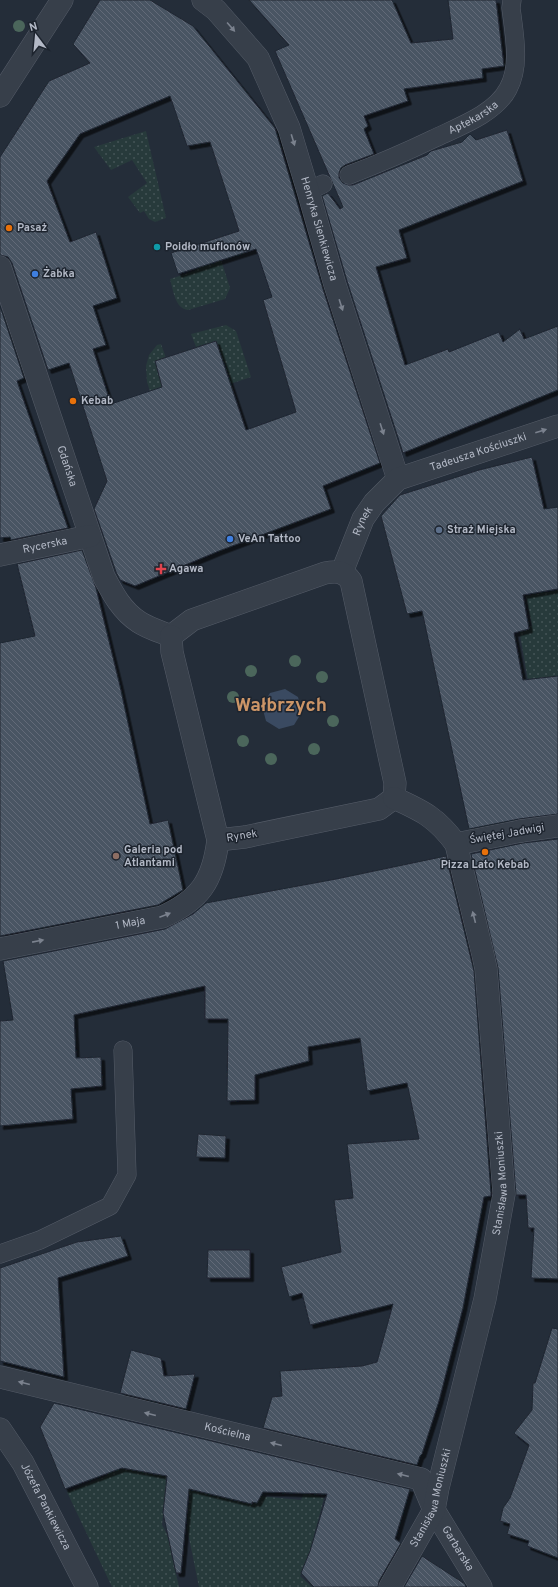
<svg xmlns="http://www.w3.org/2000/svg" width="558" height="1587" viewBox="0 0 558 1587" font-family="Overpass,sans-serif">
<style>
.grass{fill:url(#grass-dots)}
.water{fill:#3a4a61}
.building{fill:url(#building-back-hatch);stroke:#1f2631;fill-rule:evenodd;filter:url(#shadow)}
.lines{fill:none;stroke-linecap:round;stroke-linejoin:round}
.service-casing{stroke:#555c68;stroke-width:19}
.pedestrian-casing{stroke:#555c68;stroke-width:23}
.minor-casing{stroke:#555c68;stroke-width:23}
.service{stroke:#373f4a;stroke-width:18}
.pedestrian{stroke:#373f4a;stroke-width:22}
.minor{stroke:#373f4a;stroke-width:22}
.tree{fill:#4b665b}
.oneway{fill:#7b828e}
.food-dot{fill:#e8710a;stroke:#1d242e;stroke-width:1.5}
.culture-dot{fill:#0f9aa8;stroke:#1d242e;stroke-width:1.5}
.shop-dot{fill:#3f7fe0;stroke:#1d242e;stroke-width:1.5}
.service-dot{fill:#5c6f8a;stroke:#1d242e;stroke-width:1.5}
.health-dot{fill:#e0444e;stroke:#1d242e;stroke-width:1.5}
.education-dot{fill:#8d6e63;stroke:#1d242e;stroke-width:1.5}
.labels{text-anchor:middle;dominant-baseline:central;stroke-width:3;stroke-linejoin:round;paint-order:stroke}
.street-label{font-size:11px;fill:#b3b9c6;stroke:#1d242e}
.poi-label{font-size:11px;font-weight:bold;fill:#b3b9c6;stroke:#1d242e;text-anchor:start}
.town-label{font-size:19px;font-weight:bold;fill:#cc9567;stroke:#1d242e}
</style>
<defs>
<pattern id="grass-dots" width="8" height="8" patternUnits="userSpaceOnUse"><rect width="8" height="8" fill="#273a3b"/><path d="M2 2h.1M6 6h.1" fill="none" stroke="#445456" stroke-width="1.8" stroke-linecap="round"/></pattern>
<pattern id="building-back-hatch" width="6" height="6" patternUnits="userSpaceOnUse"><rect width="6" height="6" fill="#4a5463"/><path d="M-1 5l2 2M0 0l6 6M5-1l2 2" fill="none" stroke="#626a78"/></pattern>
<filter id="shadow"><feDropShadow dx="3.5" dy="3.5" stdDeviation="0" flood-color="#0009"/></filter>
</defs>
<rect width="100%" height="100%" fill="#242d39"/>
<!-- grass -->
<g class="grass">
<polygon points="146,131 166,218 155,222 149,219 144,211 140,213 128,197 147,183 132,160 111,170 94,147"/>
<path d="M221,260L230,288L225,299L188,310C175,309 173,289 170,279L195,271V268Z"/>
<polygon points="226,325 236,331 251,377 230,384 216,341 196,347 191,334"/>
<polygon points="161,344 166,358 155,362 175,432 157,413 147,382 146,366 149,355 157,345"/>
<polygon points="558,590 558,696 531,698 519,629 532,626 526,596"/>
<polygon points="83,1445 167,1475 162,1525 167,1534 179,1587 112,1587 67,1492 107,1476 102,1461"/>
<polygon points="189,1489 254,1504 259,1496 301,1500 304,1493 324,1498 310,1551 300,1576 312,1587 199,1587 187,1528"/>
</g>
<!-- water -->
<polygon class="water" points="285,689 298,697 302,712 294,725 279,729 266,721 262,706 270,693"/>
<!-- building -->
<g class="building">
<path d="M100,0H150L193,26L275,128L323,289L380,463L323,486L331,509L219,551L135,586L120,580L116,572L94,509L107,481L69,363L48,370L12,263L8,257L0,255V157L49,81L90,63L73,44ZM170,96L187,146L210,142L239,231L171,253L178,274L256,249L272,297L263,300L296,412L246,430L216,341L155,361L162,387L111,404L93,349L106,345L93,306L117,298L96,232L70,242L47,181L80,134Z"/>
<polygon points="249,0 392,0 411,43 453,39 448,0 496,0 504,66 482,69 483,78 404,89 408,101 364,116 368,126 364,129 374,154 345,165 341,168 339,173 339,178 343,183 348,185 353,185 427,155 431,151 462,142 470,134 476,140 507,130 523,181 399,230 407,258 376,267 405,365 448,349 449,352 499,332 503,342 520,329 524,339 558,326 558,390 403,453 347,281 322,196 328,193 340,209 343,207 275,51 289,45"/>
<polygon points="0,306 24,378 17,381 68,528 11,540 10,537 0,538"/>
<polygon points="532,457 544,509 558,507 558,589 523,595 529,629 514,633 523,680 558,676 558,814 519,819 469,829 422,611 407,614 381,516 400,495 479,470"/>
<polygon points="82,550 96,588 120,686 150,824 168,820 183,890 158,905 0,936 0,643 35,636 17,564"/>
<polygon points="558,839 558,1279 531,1278 534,1228 528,1228 526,1195 516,1195 498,968 471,854 523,843"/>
<polygon points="446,856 474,971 491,1193 491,1196 484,1197 463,1308 439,1401 422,1454 420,1456 417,1465 263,1428 272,1397 282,1396 280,1371 362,1366 377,1362 393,1304 310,1325 302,1293 289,1297 281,1267 341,1252 334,1200 353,1198 347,1144 419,1139 407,1083 367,1091 360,1038 308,1047 309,1061 255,1075 255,1100 227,1101 228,1019 205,1019 205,986 74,1015 76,1058 101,1057 102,1086 71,1089 73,1119 0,1126 0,1021 13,1020 3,961 165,929 193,914 206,903 336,879"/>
<polygon points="198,1134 226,1136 225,1158 196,1157"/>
<polygon points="121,1236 128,1256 58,1278 64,1377 0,1361 0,1268 77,1242"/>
<polygon points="208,1250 250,1250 250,1278 207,1278"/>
<polygon points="552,1328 558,1329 558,1558 527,1546 529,1541 507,1534 510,1524 500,1521 503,1508 510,1498 529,1445 514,1433 532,1410 533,1383 535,1383"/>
<polygon points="131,1350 161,1358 164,1376 195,1374 186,1409 120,1393"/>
<polygon points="54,1403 410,1489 395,1539 401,1543 379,1581 378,1587 314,1587 301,1573 310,1551 327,1494 263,1492 257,1503 252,1502 252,1504 189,1489 181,1573 176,1573 163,1513 167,1476 122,1468 65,1489 40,1427"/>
<polygon points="422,1556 465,1584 466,1587 404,1587"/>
</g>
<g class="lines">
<!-- service casing -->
<g class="service-casing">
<g id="service">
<path id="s1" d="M349,175C378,164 406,152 433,139C458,127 495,114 508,89C521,66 514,33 511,8L512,0"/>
<polyline points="308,191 323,184"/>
<polyline points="0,1254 40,1240 110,1206 127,1175 123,1050"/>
</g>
</g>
<!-- pedestrian casing -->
<g class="pedestrian-casing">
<polyline id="pedestrian" points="456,844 521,831"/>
</g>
<!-- minor casing -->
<g class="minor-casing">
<g id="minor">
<path id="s2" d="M203,0L216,10L258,58L289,128L308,191L335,285L398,479"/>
<polyline points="0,96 62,0"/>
<path id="s3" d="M0,267L104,577C113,594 122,611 139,622C148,628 161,632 171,636"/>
<path id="s4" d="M0,555L90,536"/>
<path id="s5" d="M342,572L363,519L374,503L398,479L558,426"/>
<path d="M171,636L192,620L325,573C336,571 344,571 351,581L395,783L394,798L379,809L245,837L218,840"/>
<polyline points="521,831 558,826"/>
<path id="s6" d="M0,949L162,917C200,900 213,881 218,840L172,652L171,636"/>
<path id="s7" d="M0,1377L421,1479L434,1510L481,1587"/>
<path id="s8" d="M0,1429L23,1463L87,1587"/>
<path id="s9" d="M390,1587L434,1510L438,1488L485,1299L504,1194L486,969L483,955L456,844C437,818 423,811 394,798"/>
</g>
</g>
<!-- service -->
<use href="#service" class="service"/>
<!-- pedestrian -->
<use href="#pedestrian" class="pedestrian"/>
<!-- minor -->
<use href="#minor" class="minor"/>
</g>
<!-- trees -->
<g class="tree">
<circle cx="19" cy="26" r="6"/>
<circle cx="295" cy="661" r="6"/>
<circle cx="251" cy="671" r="6"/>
<circle cx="322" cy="677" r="6"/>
<circle cx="233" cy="697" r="6"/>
<circle cx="333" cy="721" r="6"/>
<circle cx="243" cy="741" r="6"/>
<circle cx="314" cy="749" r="6"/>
<circle cx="271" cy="759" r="6"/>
</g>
<!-- one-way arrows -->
<defs><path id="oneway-solid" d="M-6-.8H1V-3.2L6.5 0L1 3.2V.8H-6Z"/></defs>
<g class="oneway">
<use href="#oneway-solid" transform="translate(231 27) rotate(49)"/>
<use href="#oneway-solid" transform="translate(293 140) rotate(73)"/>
<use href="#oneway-solid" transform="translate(341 305) rotate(72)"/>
<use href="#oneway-solid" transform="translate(382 429) rotate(72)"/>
<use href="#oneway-solid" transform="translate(541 431) rotate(-18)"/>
<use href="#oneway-solid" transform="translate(165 915) rotate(-21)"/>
<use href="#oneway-solid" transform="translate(474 917) rotate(-104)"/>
<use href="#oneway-solid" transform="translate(38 941) rotate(-11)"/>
<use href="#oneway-solid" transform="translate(24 1383) rotate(-166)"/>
<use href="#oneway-solid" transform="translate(150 1414) rotate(-166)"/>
<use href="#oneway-solid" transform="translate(276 1444) rotate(-166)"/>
<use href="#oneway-solid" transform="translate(403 1475) rotate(-166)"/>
</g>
<!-- markers -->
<g class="food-dot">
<circle cx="9" cy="228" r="4"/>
<circle cx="73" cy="401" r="4"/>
<circle cx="485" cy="852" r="4"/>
</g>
<circle class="culture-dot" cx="157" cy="247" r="4"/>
<g class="shop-dot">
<circle cx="35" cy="274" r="4"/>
<circle cx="230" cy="539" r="4"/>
</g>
<circle class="service-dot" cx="439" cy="530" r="4"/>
<path class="health-dot" d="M159 563h4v4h4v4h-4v4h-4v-4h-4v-4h4z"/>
<circle class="education-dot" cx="116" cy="856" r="4"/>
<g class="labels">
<!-- street labels -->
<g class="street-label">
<text stroke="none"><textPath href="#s1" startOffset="137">Aptekarska</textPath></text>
<text stroke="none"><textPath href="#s2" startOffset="262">Henryka Sienkiewicza</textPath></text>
<text stroke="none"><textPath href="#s5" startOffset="195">Tadeusza Kościuszki</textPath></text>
<text stroke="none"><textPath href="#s3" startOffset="210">Gdańska</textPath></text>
<text stroke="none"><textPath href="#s5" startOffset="55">Rynek</textPath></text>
<text stroke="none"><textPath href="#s4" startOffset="46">Rycerska</textPath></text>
<text transform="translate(507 834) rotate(-10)">Świętej Jadwigi</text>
<text transform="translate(242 836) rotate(-9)">Rynek</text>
<text stroke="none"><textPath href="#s6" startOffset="133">1 Maja</textPath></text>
<text stroke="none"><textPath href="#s9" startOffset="423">Stanisława Moniuszki</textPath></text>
<text stroke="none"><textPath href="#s7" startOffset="234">Kościelna</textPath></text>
<text stroke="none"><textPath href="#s9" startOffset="99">Stanisława Moniuszki</textPath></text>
<text stroke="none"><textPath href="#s8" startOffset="90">Józefa Pankiewicza</textPath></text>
<text stroke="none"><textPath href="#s7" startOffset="512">Garbarska</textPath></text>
</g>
<!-- poi labels -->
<g class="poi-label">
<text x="17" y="228">Pasaż</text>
<text x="165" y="247">Poidło muflonów</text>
<text x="43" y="274">Żabka</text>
<text x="81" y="401">Kebab</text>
<text x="447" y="530">Straż Miejska</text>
<text x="238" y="539">VeAn Tattoo</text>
<text x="169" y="569">Agawa</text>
<text x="124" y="850">Galeria pod<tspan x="124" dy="13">Atlantami</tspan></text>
<text x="485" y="865" text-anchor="middle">Pizza Lato Kebab</text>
</g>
<!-- town labels -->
<g class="town-label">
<text x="281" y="706">Wałbrzych</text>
</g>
</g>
<!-- north arrow -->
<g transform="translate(36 36) rotate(344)" stroke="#1d242e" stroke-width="3" paint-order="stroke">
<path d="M0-3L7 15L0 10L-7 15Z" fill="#b3b9c6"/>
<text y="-6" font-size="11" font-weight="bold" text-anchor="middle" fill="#b3b9c6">N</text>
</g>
</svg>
